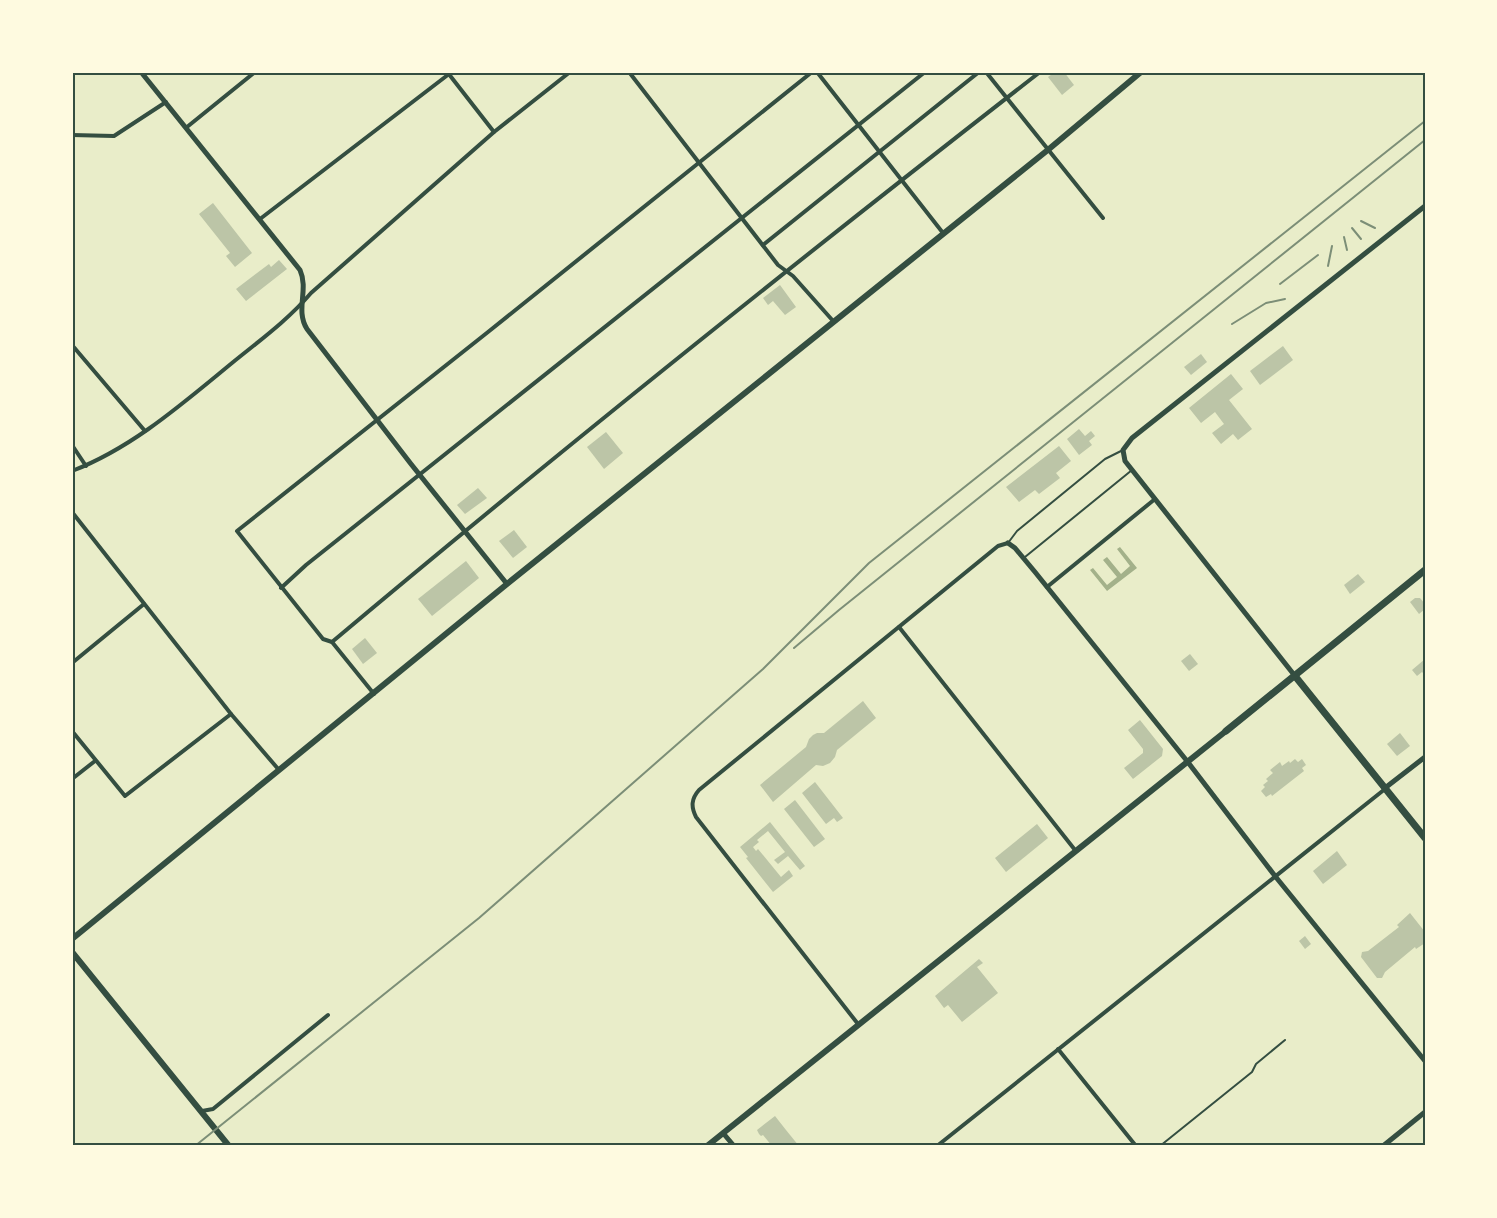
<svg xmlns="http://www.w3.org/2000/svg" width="1497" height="1218" viewBox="0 0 1497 1218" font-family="'Exo 2',sans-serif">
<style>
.water{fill:#a3b18a}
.building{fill:#bcc5a7}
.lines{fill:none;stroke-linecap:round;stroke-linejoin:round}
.service{stroke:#344e41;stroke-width:2}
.minor{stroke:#344e41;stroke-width:4}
.tertiary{stroke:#344e41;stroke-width:5}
.secondary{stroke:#344e41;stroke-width:6}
.primary{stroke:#344e41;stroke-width:7}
.rail{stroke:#7c8e77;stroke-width:2}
.neatline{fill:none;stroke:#344e41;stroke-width:2}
</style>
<rect width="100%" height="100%" fill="#e9edc9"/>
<!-- water -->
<polygon class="water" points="1120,547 1137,568 1107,591 1090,570 1093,568 1107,585 1117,577 1103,560 1107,557 1121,574 1130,566 1117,549"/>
<!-- building -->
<g class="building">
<polygon points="1055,72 1064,72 1074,85 1062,95 1048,77"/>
<polygon points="213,203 252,253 235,267 226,256 230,253 199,214"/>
<polygon points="279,260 287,269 246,301 236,289 269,264 271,267"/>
<polygon points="780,285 796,307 785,315 773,301 768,305 763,298"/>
<polygon points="1283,346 1293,360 1260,385 1250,371"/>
<polygon points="1201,354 1207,362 1191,375 1184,367"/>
<polygon points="1231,374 1243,389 1229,400 1252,429 1238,440 1233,434 1221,444 1212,433 1224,424 1215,412 1201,423 1189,408"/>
<polygon points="1079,429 1085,436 1091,431 1095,436 1089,441 1092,445 1079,455 1067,439"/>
<polygon points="606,432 623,453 604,469 587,447"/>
<polygon points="1059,446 1071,461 1056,473 1060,478 1039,494 1035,490 1019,502 1006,487"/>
<polygon points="478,488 487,498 465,514 457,505"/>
<polygon points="514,530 527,547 513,558 499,541"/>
<polygon points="466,561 479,578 432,616 418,599"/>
<polygon points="1358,574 1365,582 1350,594 1344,585"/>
<polygon points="1415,598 1420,598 1425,604 1425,609 1419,614 1410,602"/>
<polygon points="365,638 377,653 363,664 352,649"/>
<polygon points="1190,654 1198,664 1189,671 1181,661"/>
<polygon points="1425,659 1425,675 1422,672 1417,676 1412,670"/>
<polygon points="863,701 876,718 837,750 835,757 830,763 823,766 816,765 773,802 760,785 806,747 809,739 813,735 817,733 824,733"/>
<polygon points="1140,720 1163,749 1162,756 1133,779 1124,768 1143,753 1143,749 1128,730"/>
<polygon points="1400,733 1410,746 1397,756 1387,744"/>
<polygon points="1295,759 1298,762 1302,759 1306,765 1302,768 1304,771 1272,796 1271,794 1266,797 1261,791 1265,787 1263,785 1268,781 1266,779 1273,773 1270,770 1280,762 1282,766 1289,761 1290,763"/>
<polygon points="815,782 843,818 837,822 834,818 826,824 802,793"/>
<polygon points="795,800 825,839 814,847 784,809"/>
<polygon points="770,822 805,866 800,870 788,856 778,864 774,860 785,852 768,831 757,840 759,842 753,847 756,851 758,849 781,877 789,870 793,876 773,892 746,858 748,857 740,847"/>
<polygon points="1037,824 1048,838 1006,872 995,858"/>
<polygon points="1337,851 1347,865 1323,884 1313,871"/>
<polygon points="1410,913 1425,932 1425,943 1416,949 1415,947 1385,972 1382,978 1377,978 1361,957 1362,952 1368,951 1399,927 1397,925"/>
<polygon points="1305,936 1311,944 1305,949 1299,941"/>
<polygon points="979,959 983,963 977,967 998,993 962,1022 948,1005 944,1008 935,996"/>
<polygon points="775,1116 786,1130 799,1146 772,1146 763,1135 761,1136 759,1134 757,1130"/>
</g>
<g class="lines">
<!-- service -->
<g class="service">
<polyline points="1008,543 1017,531 1105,459 1121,451"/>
<polyline points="1025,557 1132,470"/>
<polyline points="1160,1146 1252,1072 1256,1064 1285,1040"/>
</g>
<!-- minor -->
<g class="minor">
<polyline points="629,72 778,265 793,276 834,322"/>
<polyline points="817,72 943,233"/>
<polyline points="986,72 1103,218"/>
<polyline points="448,73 494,132"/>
<polyline points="187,127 255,72"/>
<polyline points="72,135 114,136 166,102"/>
<polyline points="260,219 449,74"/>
<polyline points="763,245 979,72"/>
<polyline points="72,345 145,431"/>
<polyline points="1425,386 1425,389"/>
<polyline points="72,445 86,466"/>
<path d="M72,471C132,448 182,404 232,363C259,341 288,320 311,293L494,132L570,72"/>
<polyline points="72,512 231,714 279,770"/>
<polyline points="1047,587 1155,499"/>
<polyline points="281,588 306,565 925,72"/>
<polyline points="899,627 1075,850"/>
<path d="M332,642C564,447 801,258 1040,72"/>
<polyline points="72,663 144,604"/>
<polyline points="374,694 332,642 323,639 237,531 488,332 812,72"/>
<polyline points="72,731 125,796 231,714"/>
<polyline points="72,779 95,761"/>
<path d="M858,1024L696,817C691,807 691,799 699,790L998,546L1008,543"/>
<polyline points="1058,1049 1136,1146"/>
<polyline points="202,1111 213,1109 328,1015"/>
<polyline points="937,1146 1385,789"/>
</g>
<!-- tertiary -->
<g class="tertiary">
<path d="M141,72L300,270C309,290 295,310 307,329L411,464L507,584"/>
<polyline points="1008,543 1015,548 1035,572 1187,761 1275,876 1425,1061"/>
<polyline points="1295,676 1125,461 1123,450 1132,438 1425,206"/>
<polyline points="1385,788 1425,757"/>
<polyline points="723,1133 734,1146"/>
<polyline points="1383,1146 1425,1112"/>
</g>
<!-- secondary -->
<g class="secondary">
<polyline points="72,939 507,584 1049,149 1141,72"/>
<polyline points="72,952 229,1146"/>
<polyline points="707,1146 1226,731"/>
</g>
<!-- primary -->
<g class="primary">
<polyline points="1295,676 1425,838"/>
<polyline points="1226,731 1425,570"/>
</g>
<!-- rail -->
<g class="rail">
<polyline points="1361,221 1375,228"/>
<polyline points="1352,228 1361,239"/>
<polyline points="1344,237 1347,250"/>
<polyline points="1328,266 1332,246"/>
<polyline points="1280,284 1318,255"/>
<polyline points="1232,324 1266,303 1285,299"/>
<polyline points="794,648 839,610 1425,140"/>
<polyline points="195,1146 479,918 763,669 869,563 1425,121"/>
</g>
</g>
<!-- border -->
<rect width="1497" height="1218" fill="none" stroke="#fefae0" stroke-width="147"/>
<rect x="74" y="74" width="1350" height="1070" class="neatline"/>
</svg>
